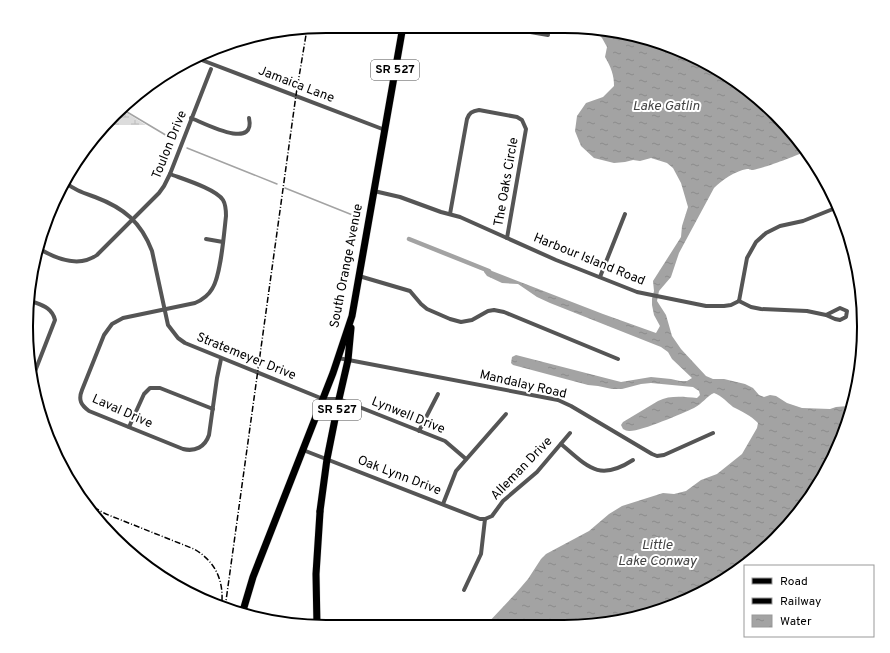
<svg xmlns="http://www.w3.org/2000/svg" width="890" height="653" viewBox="0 0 890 653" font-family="Overpass,sans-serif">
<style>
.wetland{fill:url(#wetland-marsh)}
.water{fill:url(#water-ripples)}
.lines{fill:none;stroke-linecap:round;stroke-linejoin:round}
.stream{stroke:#a3a3a3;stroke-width:1.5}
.canal{stroke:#a3a3a3;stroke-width:4.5}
.primary-casing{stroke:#dbdbdb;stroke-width:8}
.minor{stroke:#555;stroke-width:4}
.primary{stroke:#000;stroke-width:7}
.rail{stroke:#000;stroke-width:1.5;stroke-dasharray:6 2 1 2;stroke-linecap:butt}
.labels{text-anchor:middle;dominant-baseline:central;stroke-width:4;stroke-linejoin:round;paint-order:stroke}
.shield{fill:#fff;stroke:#4c4c4c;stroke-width:1}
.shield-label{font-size:12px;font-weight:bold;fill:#000}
.street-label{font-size:13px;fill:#000;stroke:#fff}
.water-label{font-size:14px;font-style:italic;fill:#444;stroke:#fff}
.rim{fill:none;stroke:#000;stroke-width:2}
</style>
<defs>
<pattern id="wetland-marsh" width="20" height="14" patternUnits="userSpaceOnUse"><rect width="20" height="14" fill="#dcdcdc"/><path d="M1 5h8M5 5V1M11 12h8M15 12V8" fill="none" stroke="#bbb"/></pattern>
<pattern id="water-ripples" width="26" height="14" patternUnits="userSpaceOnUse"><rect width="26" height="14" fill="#a3a3a3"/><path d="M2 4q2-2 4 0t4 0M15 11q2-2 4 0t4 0" fill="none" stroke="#8b8b8b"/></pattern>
</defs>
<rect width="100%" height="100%" fill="#fff"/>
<!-- wetland -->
<polygon class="wetland" points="122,110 146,125 104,125"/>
<!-- water -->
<path class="water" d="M594,30L641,36L730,77L802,143L806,151C796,156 764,168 753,170C749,170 750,169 747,169C735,171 722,180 714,188L679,253L671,277L659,291L657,301L666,315L672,336L681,349L706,376L713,379H724L745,384L753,388L759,395L764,397L770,395L776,396L787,403L802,408L830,409L836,407L848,406L852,405L848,423L824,477L790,524L747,565L679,604L603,624L486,625L516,593L528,579L541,559L546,554L589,531L609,514L622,506L663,493L674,494L686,491L701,480L717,474L742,454L757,428L758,423C750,415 743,412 733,407C727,402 722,396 714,393C707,396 702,404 694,408C683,413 640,432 629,431C627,431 625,430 623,429L621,425L623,422L658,401C670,395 684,397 697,398L700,395L699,391L693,387L651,383L641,384L622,389H612L598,386L588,385L513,365L511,363L512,357L516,355L621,382L651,377L671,379L680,381H687L692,378L672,359L668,352L661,347L550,303L537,297L518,284L502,283L487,276L484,272V269L492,271L603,314L656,333L660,326L654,315L652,305V299L654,291L653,281L681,237L682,226L688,207L681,183L673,168L667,163L651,158L640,161L633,160L625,162L614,163L594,158L581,146L575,131L577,116L586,103L603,97L614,86C614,75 611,67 605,57L607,47L602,38Z"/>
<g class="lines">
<!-- stream -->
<g class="stream">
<polyline points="122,109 174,140"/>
<polyline points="187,148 277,184"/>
<polyline points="285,188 360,218"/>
</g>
<!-- canal -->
<polyline class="canal" points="409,239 489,271"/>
<!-- primary casing -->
<g class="primary-casing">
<g id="primary">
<polyline points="320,511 327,459 339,399 348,360 351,328"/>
<polyline points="242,614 253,577 333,373 352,316 403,26"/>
<polyline points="317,626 316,574 320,512"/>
</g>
</g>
<!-- minor -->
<g class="minor">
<polyline points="495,26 548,35"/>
<polyline points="199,59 385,130"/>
<path d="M191,118C204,123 256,151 249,118"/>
<path d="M170,174C183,179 216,189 223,200C226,205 226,210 226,216C224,233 221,276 212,289C208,296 202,300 195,303L123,318L112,324L104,335L82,390C78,400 81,405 89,411L183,449C195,452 205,447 209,435L217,378L221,359"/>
<path d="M65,182C74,190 84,193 95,197C124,208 141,222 152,251L168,325L178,338L185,343L323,399H339L445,441L466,459"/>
<polyline points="374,191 400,197 441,212 460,217 556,260 637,292 706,306 724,306 731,305 739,301"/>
<path d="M450,214L467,119C469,113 472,111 479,110L517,117L522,120L526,129L507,238"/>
<polyline points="206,239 223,242"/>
<path d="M38,248C56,259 79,268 97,255L159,193L164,186L170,174L211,69"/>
<polyline points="359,276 410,291 421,304 427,309 450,319 461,322 472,320 488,311 494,310 504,312 618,359"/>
<polyline points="600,277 625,214"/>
<path d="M31,301C41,305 52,307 55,320L32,379"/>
<polyline points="739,301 747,258 756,242 766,233 780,226 803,221 838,207"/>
<polyline points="739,301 751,307 761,309 807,311 826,315 835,319 840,320 846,317 847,311 840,308 826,315"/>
<polyline points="338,358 558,400 571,406 652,454 657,456 664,455 713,433"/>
<polyline points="129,427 144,394 150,388 160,388 213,409"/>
<polyline points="419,431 438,394"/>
<path d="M561,444C588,467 599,482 633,460"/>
<polyline points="303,450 480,519 485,519 492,516 503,501 537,472 570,433"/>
<polyline points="443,504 456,471 506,414"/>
<polyline points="464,590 481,554 485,519"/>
</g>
<!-- primary -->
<use href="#primary" class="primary"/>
<!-- rail -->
<g class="rail">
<path d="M84,502L106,514L194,549C213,560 223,577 222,600"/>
<polyline points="225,608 296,95 307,29"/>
</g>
</g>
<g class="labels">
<!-- shield labels -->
<g class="shield">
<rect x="371" y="60" width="48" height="20" rx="3"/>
<rect x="313" y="400" width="48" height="20" rx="3"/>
</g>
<g class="shield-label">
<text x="395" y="70">SR 527</text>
<text x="337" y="410">SR 527</text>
</g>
<!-- street labels -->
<g class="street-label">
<text transform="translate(296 85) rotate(21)">Jamaica Lane</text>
<text transform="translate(170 145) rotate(-68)">Toulon Drive</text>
<text transform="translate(507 182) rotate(-80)">The Oaks Circle</text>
<text transform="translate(589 260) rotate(22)">Harbour Island Road</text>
<text transform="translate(347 266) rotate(-79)">South Orange Avenue</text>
<text transform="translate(246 357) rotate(22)">Stratemeyer Drive</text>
<text transform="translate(523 385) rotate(13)">Mandalay Road</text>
<text transform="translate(122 412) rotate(24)">Laval Drive</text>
<text transform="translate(408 416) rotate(22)">Lynwell Drive</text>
<text transform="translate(522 469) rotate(-46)">Alleman Drive</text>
<text transform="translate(399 476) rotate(21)">Oak Lynn Drive</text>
</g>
<!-- water labels -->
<g class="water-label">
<text x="666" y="106">Lake Gatlin</text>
<text x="657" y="545">Little<tspan x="657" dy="16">Lake Conway</tspan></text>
</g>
</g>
<!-- crop -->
<path d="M0 0H890V653H0ZM326 33H564A293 293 0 0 1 857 326V327A293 293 0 0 1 564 620H326A293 293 0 0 1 33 327V326A293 293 0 0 1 326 33Z" fill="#fff" fill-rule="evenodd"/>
<path class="rim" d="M326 33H564A293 293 0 0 1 857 326V327A293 293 0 0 1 564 620H326A293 293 0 0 1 33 327V326A293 293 0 0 1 326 33Z"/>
<!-- legend -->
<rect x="744" y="565" width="130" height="72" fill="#ffffff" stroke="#999999"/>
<rect x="752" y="578" width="20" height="6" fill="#000000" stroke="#999999"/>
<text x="780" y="585" font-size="12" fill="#000000">Road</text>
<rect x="752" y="598" width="20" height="6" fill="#000000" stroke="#999999"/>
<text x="780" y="605" font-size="12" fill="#000000">Railway</text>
<rect x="752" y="615" width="20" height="12" fill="url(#water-ripples)" stroke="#999999"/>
<text x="780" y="625" font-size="12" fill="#000000">Water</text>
</svg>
